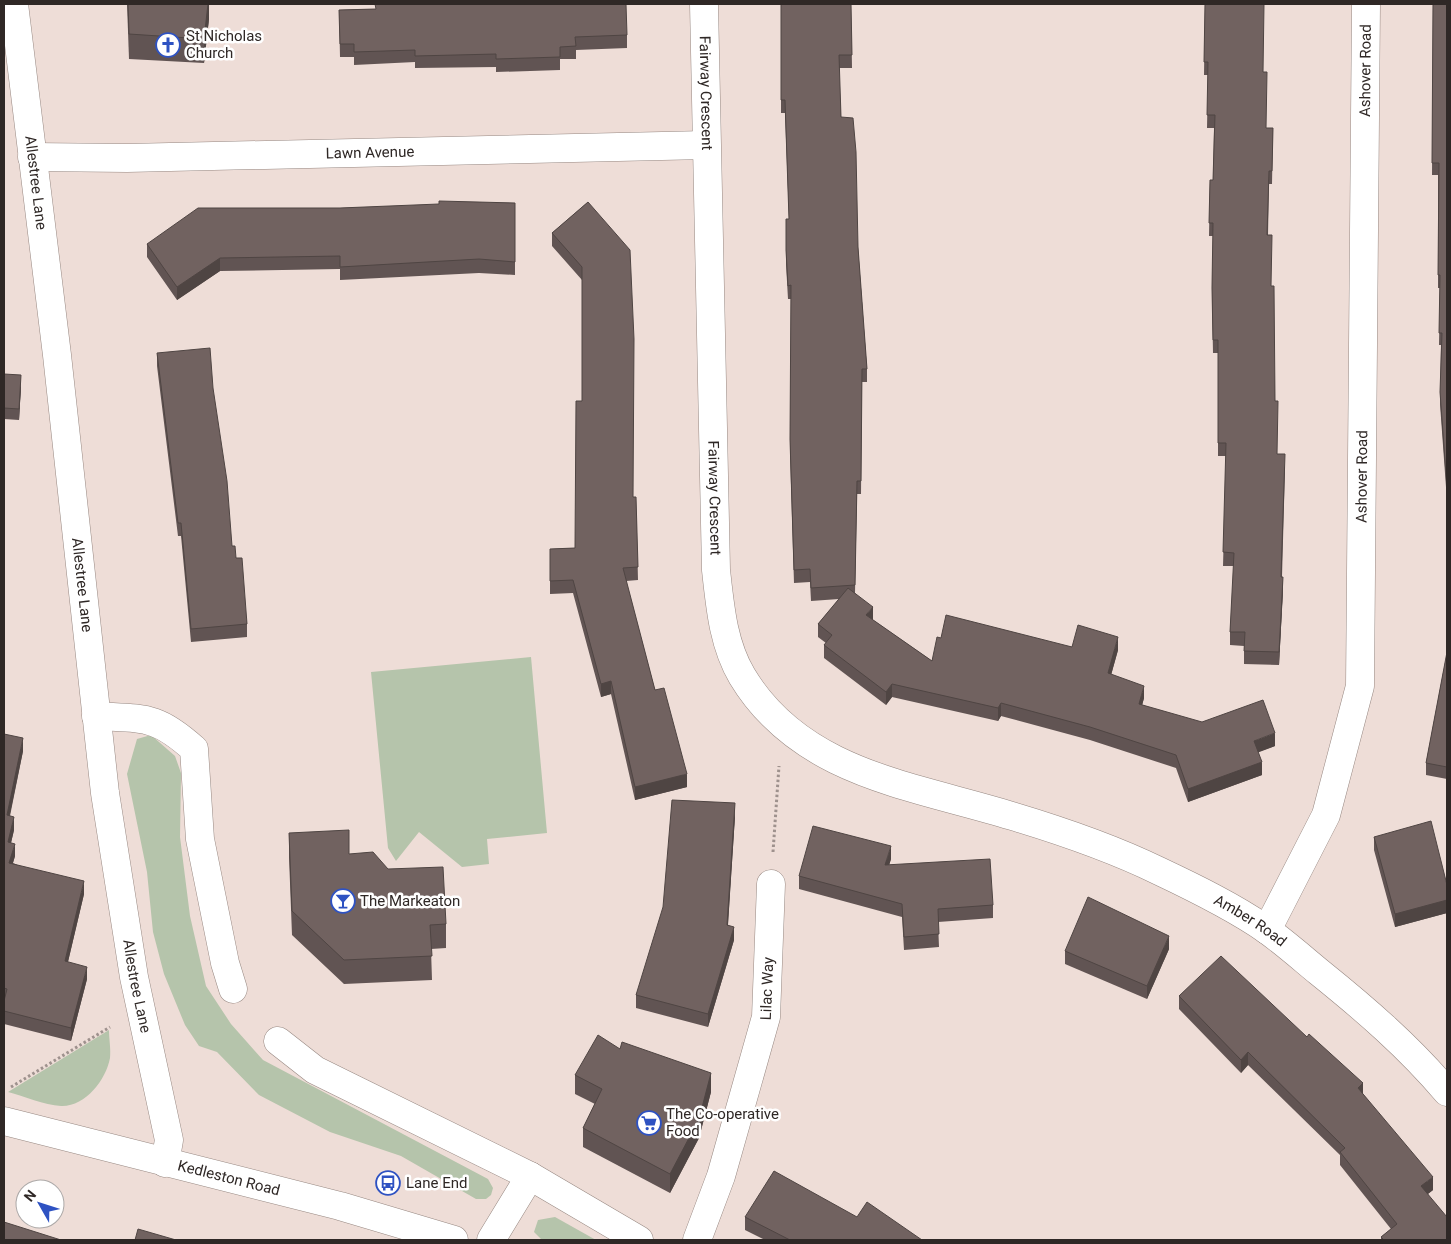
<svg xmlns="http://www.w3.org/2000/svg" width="1451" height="1244" viewBox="0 0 1451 1244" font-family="Roboto,sans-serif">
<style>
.green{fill:#b5c4ab}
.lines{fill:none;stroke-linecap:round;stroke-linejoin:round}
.minor-casing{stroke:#978882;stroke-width:29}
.path{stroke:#9e918d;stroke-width:3;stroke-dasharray:2.5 2.5;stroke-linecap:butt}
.minor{stroke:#fff;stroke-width:28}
.wall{fill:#615453}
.shaded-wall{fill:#4f4543}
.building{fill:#716260;stroke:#4f4543}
.labels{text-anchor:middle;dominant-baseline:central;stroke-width:5;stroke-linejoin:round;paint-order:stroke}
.poi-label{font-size:15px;fill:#2f2826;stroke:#fff;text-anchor:start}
.street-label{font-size:15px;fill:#2f2826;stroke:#fff}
</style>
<rect width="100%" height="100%" fill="#eeddd7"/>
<!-- green -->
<g class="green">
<polygon points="531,657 547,833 487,839 489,864 462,867 419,832 396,861 388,848 371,672"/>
<polygon points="151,735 175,756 181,773 180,837 190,916 206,986 231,1024 263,1060 488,1179 493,1188 491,1195 486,1199 476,1199 401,1156 330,1132 259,1095 217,1052 199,1046 185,1025 164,974 153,932 147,872 127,774 137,739"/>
<path d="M109,1030C109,1039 111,1049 110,1058C106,1080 85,1107 61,1106C44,1105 24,1096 8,1092Z"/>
<polygon points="555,1217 596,1240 542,1240 534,1232 538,1220"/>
</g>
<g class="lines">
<!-- minor casing -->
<g class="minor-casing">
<g id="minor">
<path id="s1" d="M14,4L57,355L105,793L134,977L169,1140L165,1163"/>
<path id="s2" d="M704,4L716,570C720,606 723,644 742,676C801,774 912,785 1012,816C1062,831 1112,848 1159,871C1195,888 1234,907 1267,930C1285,943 1302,958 1319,972C1365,1009 1409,1047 1447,1092"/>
<path id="s3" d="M32,157L127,158L706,145"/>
<path d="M96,716C145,719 156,715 194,749L200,839L225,963L233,989"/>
<path id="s4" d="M1267,930L1326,815L1360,686L1366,4"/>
<polyline points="278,1041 315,1070 530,1176 639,1240"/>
<path id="s5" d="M4,1121L340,1206L454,1240"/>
<polyline points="491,1240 530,1176"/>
<path id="s6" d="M697,1240L721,1176L766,1017L771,884"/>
</g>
</g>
<!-- path -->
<g class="path">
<polyline points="773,852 779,766"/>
<polyline points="11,1087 110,1027"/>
</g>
<!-- minor -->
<use href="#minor" class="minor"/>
</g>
<!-- wall -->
<g class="wall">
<polygon points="127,4 209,4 209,19 204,63 129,59"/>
<polygon points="781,4 851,4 852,68 839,68 841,117 858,247 867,369 867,382 862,382 861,494 857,494 855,593 873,620 932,661 941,638 1118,650 1111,675 1144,698 1142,705 1275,746 1258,752 1262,775 1188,802 1176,768 1090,740 1001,716 998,721 892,697 886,705 824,658 824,645 826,643 818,637 818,624 839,599 811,601 810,582 794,583 790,452 791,299 788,299 786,264 786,219 789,219 785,113 781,113"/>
<polygon points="1205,4 1263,72 1266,128 1273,128 1272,184 1269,184 1268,235 1271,286 1277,454 1285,468 1282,577 1283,590 1279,665 1244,664 1244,646 1230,645 1230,632 1234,566 1223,566 1226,456 1218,456 1218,353 1213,353 1212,301 1213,236 1209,236 1210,180 1213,180 1214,128 1207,128 1208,75 1204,75"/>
<polygon points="1433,4 1447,4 1447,501 1440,404 1441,345 1439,345 1440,288 1438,288 1438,175 1432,175"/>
<polygon points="375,9 627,35 627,48 576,50 576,59 560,59 560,70 496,72 496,67 415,68 415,62 354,65 354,57 340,57 339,10"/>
<polygon points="588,202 633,497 636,497 638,580 626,581 655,690 687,787 635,800 611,694 601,697 573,593 550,594 550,549 575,548 582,401 582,280 552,246 552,233"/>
<polygon points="515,203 515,275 479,273 340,280 340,269 220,271 177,300 147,257 147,244 340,208"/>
<polygon points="157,353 236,558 247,624 247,637 191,642 181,536 178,536 157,366"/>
<polygon points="4,374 21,387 19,420 4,419"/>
<polygon points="1447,652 1447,779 1426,775 1426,763"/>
<polygon points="4,734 23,751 10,816 14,830 11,843 15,856 13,863 84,894 68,962 87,979 71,1041 4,1024"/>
<polygon points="735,816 728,925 734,940 708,1027 636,1008 636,995"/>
<polygon points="289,833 349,854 388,869 446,924 446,948 431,949 432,980 344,984 292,935 289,857"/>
<polygon points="1374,837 1447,885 1447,913 1395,927 1374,850"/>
<polygon points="891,859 889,865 993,905 993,918 938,922 939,947 904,950 902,917 799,889 799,876"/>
<polygon points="1169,949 1147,999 1065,964 1065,951"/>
<polygon points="1179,996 1363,1094 1433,1190 1428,1194 1447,1240 1381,1240 1381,1237 1391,1229 1340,1165 1340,1155 1248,1065 1241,1073 1179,1009"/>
<polygon points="620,1049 711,1092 699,1138 670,1193 583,1147 583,1128 595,1104 575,1094 575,1075"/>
<polygon points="745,1217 857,1217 922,1240 765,1240 745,1230"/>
</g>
<!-- shaded-wall -->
<g class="shaded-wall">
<polygon points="208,4 209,4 209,19 204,63 204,39"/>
<polygon points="220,258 220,271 177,300 177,287"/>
<polygon points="21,375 21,387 19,420 19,409"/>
<polygon points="1283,577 1283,590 1279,665 1279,652"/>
<polygon points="873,607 873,620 866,615"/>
<polygon points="1118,637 1118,650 1108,686 1108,673"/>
<polygon points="611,681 611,694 601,697 601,684"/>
<polygon points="892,684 892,697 886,705 886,692"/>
<polygon points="1144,686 1144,698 1139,717 1139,704"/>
<polygon points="1001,703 1001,716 998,721 998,708"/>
<polygon points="1275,733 1275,746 1254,754 1254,741"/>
<polygon points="23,738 23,751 7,828 7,815"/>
<polygon points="1262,762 1262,775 1188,802 1188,789"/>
<polygon points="687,774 687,787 635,800 635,787"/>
<polygon points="735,803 735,816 727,938 727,925"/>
<polygon points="14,817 14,830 8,855 8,842"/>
<polygon points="15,844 15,856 9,875 9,863"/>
<polygon points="891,846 891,859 885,878 885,865"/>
<polygon points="84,881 84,894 65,974 65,961"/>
<polygon points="1447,900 1447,913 1395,927 1395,914"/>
<polygon points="734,927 734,940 708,1027 708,1014"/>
<polygon points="1169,936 1169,949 1147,999 1147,986"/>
<polygon points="87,967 87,979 71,1041 71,1028"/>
<polygon points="1248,1052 1248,1065 1241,1073 1241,1060"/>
<polygon points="711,1073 711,1092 699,1138 670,1193 670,1174"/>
<polygon points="1363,1083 1363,1096 1358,1088"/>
<polygon points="1433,1177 1433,1190 1421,1199 1421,1186"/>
</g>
<!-- building -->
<g class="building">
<polygon points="128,4 208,4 204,39 129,34"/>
<polygon points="375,4 626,4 627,35 575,37 576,46 560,47 560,57 496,59 496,54 415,56 415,50 354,52 354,44 340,44 339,10 376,9"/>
<polygon points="781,4 851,4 852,55 839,55 841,117 853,118 856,152 858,247 867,369 862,369 861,481 857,481 855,585 811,588 810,569 794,570 790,439 791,285 788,286 786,250 786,219 789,219 785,100 781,100"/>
<polygon points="1205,4 1264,4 1263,72 1267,72 1266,128 1273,128 1272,171 1269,171 1267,235 1272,235 1271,286 1274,286 1275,401 1278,401 1277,454 1285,454 1281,577 1283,577 1279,652 1244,651 1245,632 1230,632 1234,553 1223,552 1226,443 1218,443 1218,340 1213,340 1212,288 1213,223 1209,223 1210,180 1213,180 1215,115 1207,115 1208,62 1204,62"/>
<polygon points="1433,4 1447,4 1447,488 1440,392 1442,333 1439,333 1440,275 1438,275 1439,163 1432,163"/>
<polygon points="439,201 515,203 515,262 479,259 340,267 340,256 220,258 177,287 147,244 198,208 340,208 439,204"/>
<polygon points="588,202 630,250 634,339 633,497 636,497 638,567 623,568 655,690 664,688 687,774 635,787 611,681 601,684 573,580 550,581 550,549 575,548 576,401 582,401 582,267 552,233"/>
<polygon points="210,348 213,388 227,481 232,546 235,546 236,558 242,558 247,624 191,629 181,523 178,523 157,353"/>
<polygon points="4,374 21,375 19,409 4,408"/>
<polygon points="848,588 873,607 866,615 932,661 937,637 941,638 946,615 1072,647 1078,625 1118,637 1108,673 1144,686 1139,704 1202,722 1263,700 1275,733 1254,741 1262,762 1188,789 1176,755 1090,727 1001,703 998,708 892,684 886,692 824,645 832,635 818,624"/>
<polygon points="1447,652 1447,767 1426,763"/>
<polygon points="4,734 23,738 7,815 14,817 8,842 15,844 9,863 84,881 65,961 87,967 71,1028 4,1011 4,1001 7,989 4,988"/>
<polygon points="672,800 735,803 727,925 734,927 708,1014 636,995 663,907"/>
<polygon points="1431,821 1447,885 1447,900 1395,914 1374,837"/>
<polygon points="813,826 891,846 885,865 990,859 993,905 938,909 939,934 904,937 902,904 799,876"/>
<polygon points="349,830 349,854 373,852 388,869 443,867 446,924 430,925 432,956 344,960 292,911 289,833"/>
<polygon points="1088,897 1169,936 1147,986 1065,951"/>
<polygon points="1221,956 1307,1037 1309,1034 1363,1083 1358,1088 1433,1177 1421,1186 1447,1217 1447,1240 1384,1240 1381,1237 1397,1224 1340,1152 1345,1148 1248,1052 1241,1060 1179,996"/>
<polygon points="598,1035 620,1049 622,1042 711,1073 699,1119 670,1174 583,1128 602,1089 575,1075"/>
<polygon points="774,1171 857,1217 867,1202 922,1240 790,1240 745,1217"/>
<polygon points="4,1222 61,1240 4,1240"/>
<polygon points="138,1229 176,1240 135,1240"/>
</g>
<!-- icons -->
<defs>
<g id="church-ring" transform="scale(1.25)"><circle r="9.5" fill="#fff" stroke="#2e52c2" stroke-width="1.5"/><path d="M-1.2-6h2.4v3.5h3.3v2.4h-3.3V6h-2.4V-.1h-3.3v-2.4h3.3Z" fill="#2e52c2"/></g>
<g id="bar-ring" transform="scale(1.25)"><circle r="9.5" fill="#fff" stroke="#2e52c2" stroke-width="1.5"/><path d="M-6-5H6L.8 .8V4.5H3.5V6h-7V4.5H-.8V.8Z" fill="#2e52c2"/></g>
<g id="supermarket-ring" transform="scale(1.25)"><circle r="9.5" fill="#fff" stroke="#2e52c2" stroke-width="1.5"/><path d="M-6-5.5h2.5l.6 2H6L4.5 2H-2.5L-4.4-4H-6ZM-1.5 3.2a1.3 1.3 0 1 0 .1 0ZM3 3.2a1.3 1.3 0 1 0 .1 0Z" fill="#2e52c2"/></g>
<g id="bus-ring" transform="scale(1.25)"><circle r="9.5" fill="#fff" stroke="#2e52c2" stroke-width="1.5"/><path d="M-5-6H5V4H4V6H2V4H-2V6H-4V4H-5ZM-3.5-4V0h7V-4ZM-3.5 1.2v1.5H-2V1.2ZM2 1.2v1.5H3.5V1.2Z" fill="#2e52c2"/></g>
</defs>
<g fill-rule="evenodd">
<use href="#church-ring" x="168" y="45"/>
<use href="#bar-ring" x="343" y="901"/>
<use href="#supermarket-ring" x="649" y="1123"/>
<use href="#bus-ring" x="388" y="1183"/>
</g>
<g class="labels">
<!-- poi labels -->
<g class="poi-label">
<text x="186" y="36">St Nicholas<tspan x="186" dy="17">Church</tspan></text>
<text x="360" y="901">The Markeaton</text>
<text x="666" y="1114">The Co-operative<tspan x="666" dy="17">Food</tspan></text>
<text x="406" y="1183">Lane End</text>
</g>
<!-- street labels -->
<g class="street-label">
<text stroke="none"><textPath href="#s4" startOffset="878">Ashover Road</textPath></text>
<text stroke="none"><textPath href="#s2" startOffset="89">Fairway Crescent</textPath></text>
<text stroke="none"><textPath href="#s3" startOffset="338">Lawn Avenue</textPath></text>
<text stroke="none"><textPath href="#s1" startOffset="180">Allestree Lane</textPath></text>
<text stroke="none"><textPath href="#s4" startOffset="472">Ashover Road</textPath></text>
<text stroke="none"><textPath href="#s2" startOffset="494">Fairway Crescent</textPath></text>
<text stroke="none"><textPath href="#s1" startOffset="585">Allestree Lane</textPath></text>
<text stroke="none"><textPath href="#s2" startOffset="1250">Amber Road</textPath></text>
<text stroke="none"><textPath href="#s1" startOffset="990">Allestree Lane</textPath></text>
<text stroke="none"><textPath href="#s6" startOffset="262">Lilac Way</textPath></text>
<text stroke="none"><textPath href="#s5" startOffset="232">Kedleston Road</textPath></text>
</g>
</g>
<!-- border -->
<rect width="1451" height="1244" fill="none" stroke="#2f2826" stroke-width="10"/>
<!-- north arrow -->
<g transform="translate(40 1204) rotate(309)"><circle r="24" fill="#ffffff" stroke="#aca9a8"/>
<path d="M0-4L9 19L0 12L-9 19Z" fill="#2e52c2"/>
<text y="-8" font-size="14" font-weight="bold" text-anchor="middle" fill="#2f2826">N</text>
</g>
</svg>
